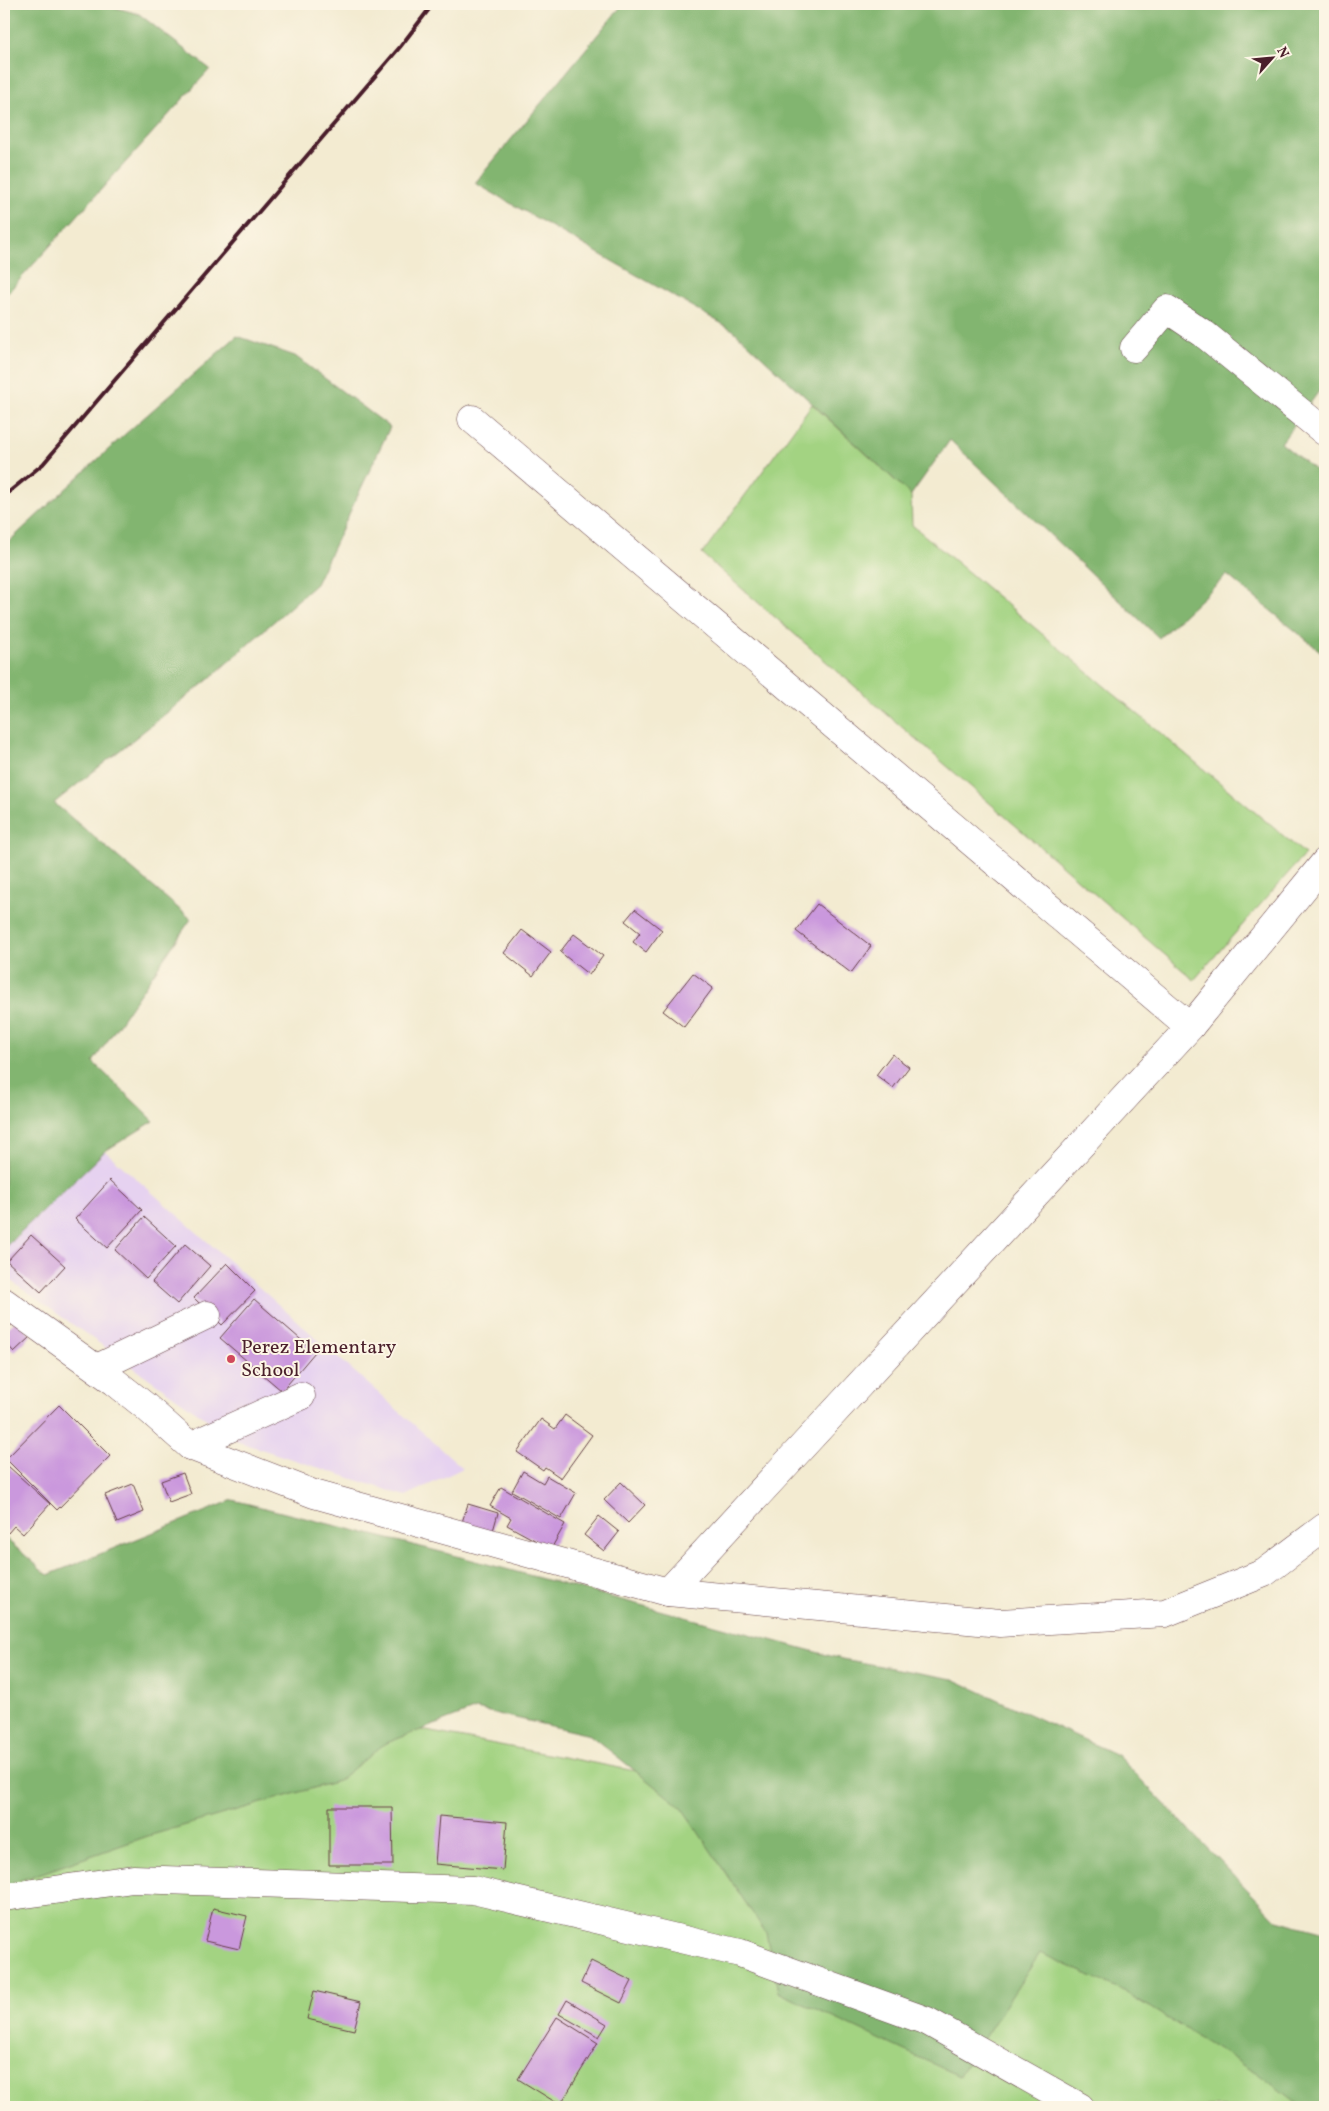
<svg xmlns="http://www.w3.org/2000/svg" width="1329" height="2111" viewBox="0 0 1329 2111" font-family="Vollkorn,serif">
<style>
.built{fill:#e6d2f0}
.green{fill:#a3d382;stroke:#767956}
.forest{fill:#82b570;stroke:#666a4e}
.building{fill:#ca98dd}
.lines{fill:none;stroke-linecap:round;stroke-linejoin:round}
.minor-casing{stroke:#633e44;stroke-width:29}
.minor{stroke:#fff;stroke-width:28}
.rail{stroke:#4a1f2b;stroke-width:4}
.poi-dot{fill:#d1495b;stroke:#fcf5e5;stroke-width:2}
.labels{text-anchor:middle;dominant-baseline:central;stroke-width:4;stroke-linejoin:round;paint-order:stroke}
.poi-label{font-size:20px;fill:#4a1f2b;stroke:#fcf5e5;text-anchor:start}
</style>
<rect width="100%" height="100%" fill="#fcf5e5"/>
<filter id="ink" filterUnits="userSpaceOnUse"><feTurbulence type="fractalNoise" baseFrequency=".02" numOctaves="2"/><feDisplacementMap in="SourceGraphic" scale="10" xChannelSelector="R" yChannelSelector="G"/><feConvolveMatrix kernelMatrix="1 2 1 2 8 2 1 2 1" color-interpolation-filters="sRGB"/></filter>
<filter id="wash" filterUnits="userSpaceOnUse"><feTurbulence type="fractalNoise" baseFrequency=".0096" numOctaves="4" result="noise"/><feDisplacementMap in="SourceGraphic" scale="20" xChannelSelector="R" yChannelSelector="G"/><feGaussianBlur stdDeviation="1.12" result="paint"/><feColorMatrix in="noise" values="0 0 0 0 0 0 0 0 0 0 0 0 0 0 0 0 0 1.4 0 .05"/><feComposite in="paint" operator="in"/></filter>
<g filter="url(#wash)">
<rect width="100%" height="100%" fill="#f3ebd1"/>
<!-- built -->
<polygon class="built" points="105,1151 463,1468 406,1496 239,1442 4,1276 4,1248"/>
<!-- green -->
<g class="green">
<polygon points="812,404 911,495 912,525 1305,854 1194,980 702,554"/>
<polygon points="349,1716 812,1805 1325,2107 4,2107 4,1822"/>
</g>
<!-- forest -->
<g class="forest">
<polygon points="4,4 102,4 139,14 210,69 4,297"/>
<polygon points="623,4 1325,4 1325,383 1281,443 1325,478 1325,655 1227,575 1159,638 950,440 911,495 733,330 475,183"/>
<polygon points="237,336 295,356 390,427 316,584 209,679 54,803 191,919 93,1062 154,1121 105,1151 4,1248 4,546 123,436"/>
<polygon points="233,1500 461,1557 842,1659 953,1679 1117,1755 1277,1920 1325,1933 1325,2107 1302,2107 1257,2073 1118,1988 1040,1953 959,2076 778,1992 766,1933 682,1808 590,1735 476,1709 384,1744 338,1781 148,1836 4,1886 4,1537 48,1575"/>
</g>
<g id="blocks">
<!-- building -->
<g class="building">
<polygon points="817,904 871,946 851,973 796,931"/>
<polygon points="635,909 662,930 646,952 633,942 640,933 625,921"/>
<polygon points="522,930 551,952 533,976 504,953"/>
<polygon points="574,934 603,956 589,975 560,952"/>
<polygon points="693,973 713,988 684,1027 663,1011"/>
<polygon points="892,1054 909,1067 893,1088 876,1075"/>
<polygon points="110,1180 142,1210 107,1248 75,1219"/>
<polygon points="144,1217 176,1246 146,1279 115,1250"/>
<polygon points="31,1235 65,1266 41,1292 7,1261"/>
<polygon points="185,1244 210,1266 177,1304 152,1282"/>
<polygon points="227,1263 255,1291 222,1325 194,1298"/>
<polygon points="254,1299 315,1352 282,1391 220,1338"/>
<polygon points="17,1320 31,1336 14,1352 4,1341 4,1331"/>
<polygon points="59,1405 110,1456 57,1510 6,1459"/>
<polygon points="565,1415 592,1435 561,1478 545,1467 543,1470 517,1452 541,1419 555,1429"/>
<polygon points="8,1466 50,1504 23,1534 14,1526 8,1533 4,1529 4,1471"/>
<polygon points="523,1471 543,1483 547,1476 576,1493 561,1519 512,1491"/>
<polygon points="183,1473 191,1494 169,1502 161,1481"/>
<polygon points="621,1482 645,1505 628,1523 604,1500"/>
<polygon points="133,1484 144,1512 117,1523 105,1495"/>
<polygon points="501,1487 565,1524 551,1549 507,1525 511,1518 490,1506"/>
<polygon points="468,1504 498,1513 491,1538 460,1528"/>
<polygon points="599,1516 619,1532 604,1551 584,1535"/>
<polygon points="329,1807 392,1807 393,1865 329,1865"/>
<polygon points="439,1816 507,1822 503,1870 435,1864"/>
<polygon points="213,1908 247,1916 239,1949 205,1941"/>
<polygon points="591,1961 632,1981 621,2003 581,1983"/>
<polygon points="314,1991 361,2002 354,2030 307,2019"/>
<polygon points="567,2000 607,2024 599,2037 559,2014"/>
<polygon points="557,2017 598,2043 560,2105 518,2079"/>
</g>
</g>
</g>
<g filter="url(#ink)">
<use href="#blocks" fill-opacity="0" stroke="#633e44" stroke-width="1"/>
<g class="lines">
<!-- minor casing -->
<g class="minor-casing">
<g id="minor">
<polyline points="1134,348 1167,309 1204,334 1325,432"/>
<polyline points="472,419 1190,1027"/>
<polyline points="4,1302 115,1382 145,1406 190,1446 314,1494 668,1592 1000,1623 1165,1613 1264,1573 1325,1527"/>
<polyline points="97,1368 207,1315"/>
<polyline points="190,1446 301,1396"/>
<polyline points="668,1592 1190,1027 1325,862"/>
<polyline points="4,1897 133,1879 473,1890 740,1953 927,2021 1080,2107"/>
</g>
</g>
<!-- minor -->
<use href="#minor" class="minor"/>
<!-- rail -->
<polyline class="rail" points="4,496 43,464 400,47 433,4"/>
</g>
</g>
<!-- markers -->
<circle class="poi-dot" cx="231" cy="1359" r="5"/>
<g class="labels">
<!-- poi labels -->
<g class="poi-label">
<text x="241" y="1348">Perez Elementary<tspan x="241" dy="23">School</tspan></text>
</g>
</g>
<!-- margin -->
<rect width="1329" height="2111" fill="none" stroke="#fcf5e5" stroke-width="20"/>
<!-- north arrow -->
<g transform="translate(1272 58) rotate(63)" stroke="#fcf5e5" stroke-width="4" paint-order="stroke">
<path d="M0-4L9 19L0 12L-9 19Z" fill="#4a1f2b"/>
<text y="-8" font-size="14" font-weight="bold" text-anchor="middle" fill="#4a1f2b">N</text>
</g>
</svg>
